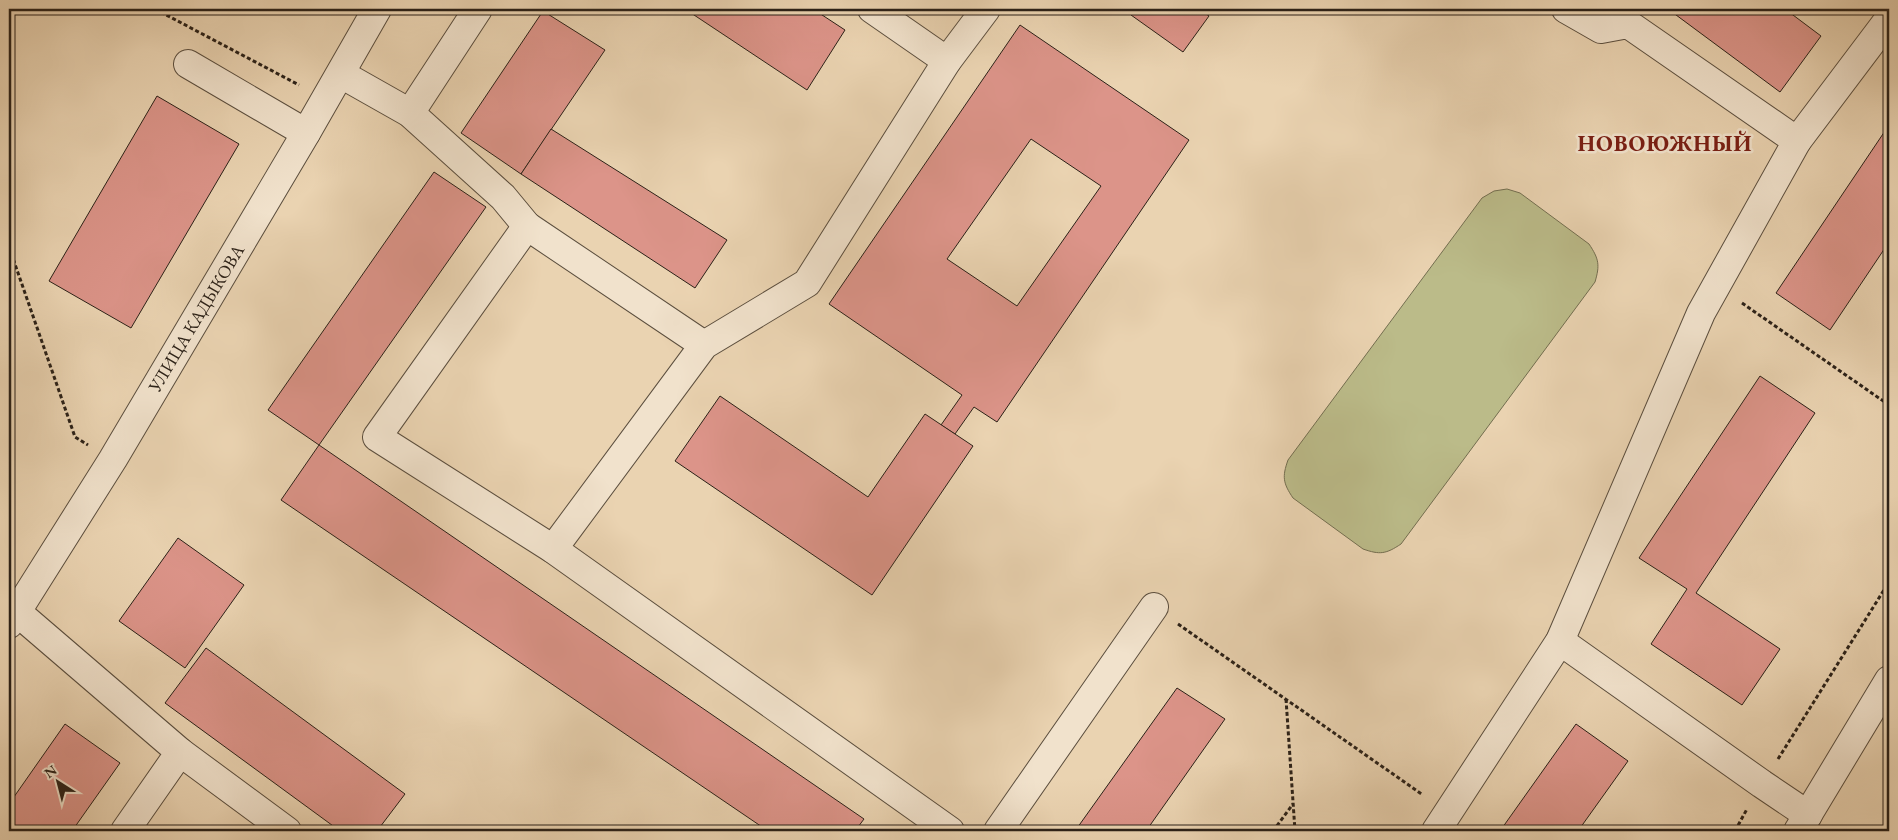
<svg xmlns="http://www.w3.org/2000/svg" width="1898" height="840" viewBox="0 0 1898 840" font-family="'EB Garamond',serif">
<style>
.green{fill:#bbbb89;stroke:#736e50}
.building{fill:#dc9489;stroke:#2b2118;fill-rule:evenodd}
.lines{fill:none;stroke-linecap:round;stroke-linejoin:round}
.minor-casing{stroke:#5b4e3e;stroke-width:30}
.path{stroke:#2b2118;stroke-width:3;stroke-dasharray:4 2.5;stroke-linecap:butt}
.minor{stroke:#f1e2cc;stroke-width:28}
.labels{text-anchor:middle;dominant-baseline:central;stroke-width:5;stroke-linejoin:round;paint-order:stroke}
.street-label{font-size:18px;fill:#2b2118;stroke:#f1e2cc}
.district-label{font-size:22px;font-weight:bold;letter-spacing:1px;fill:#7a1f14;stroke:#f1e2cc}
</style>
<rect width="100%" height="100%" fill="#ead3b1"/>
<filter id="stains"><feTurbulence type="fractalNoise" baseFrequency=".004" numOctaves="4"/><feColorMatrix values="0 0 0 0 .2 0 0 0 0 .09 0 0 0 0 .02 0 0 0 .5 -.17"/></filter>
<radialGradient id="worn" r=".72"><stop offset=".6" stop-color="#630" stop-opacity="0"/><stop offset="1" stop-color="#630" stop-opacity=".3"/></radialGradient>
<!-- green -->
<path class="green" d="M1507,189L1520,193L1589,244C1599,259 1600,265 1595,282L1401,544C1386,554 1380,555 1363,549L1293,498C1283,483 1282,477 1288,460L1482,198L1494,191Z"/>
<!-- building -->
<g class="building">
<polygon points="685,9 813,9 845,30 807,90"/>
<polygon points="1136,9 1199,9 1209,16 1183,52 1131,15"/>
<polygon points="1668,9 1785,9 1821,36 1780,92"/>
<polygon points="543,11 605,50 521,174 461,133"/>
<path d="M1020,25L1189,140L997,422L974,407L955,434L941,425L962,395L829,304ZM1031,139L1101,186L1017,306L947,259Z"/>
<polygon points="157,96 239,144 131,328 49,281"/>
<polygon points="1889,125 1889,242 1830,330 1776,293"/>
<polygon points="551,129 727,240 695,288 521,174"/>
<polygon points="434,172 486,207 319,445 268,410"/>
<polygon points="1760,376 1815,413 1696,593 1780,649 1742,705 1651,644 1687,589 1639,558"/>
<polygon points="720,396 868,497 925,414 973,446 872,595 675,461"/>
<polygon points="319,445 864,819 855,831 768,831 281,500"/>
<polygon points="178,538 244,585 185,668 119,621"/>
<polygon points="206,648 405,794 377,831 340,831 165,703"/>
<polygon points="1177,688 1225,719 1146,831 1075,831"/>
<polygon points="65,724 120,763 72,831 9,831 9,804"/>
<polygon points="1576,724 1628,761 1578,831 1500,831"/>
</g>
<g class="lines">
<!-- minor casing -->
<g class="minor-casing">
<g id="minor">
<polyline points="872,9 947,61"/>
<polyline points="188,64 306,133"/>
<polyline points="341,74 410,113 503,197 527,226"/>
<polyline points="410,113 478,9"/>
<polyline points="1797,141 1889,19"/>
<polyline points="704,345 527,226 377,437 553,549 950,831"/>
<polyline points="553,549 704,345 807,283 947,61 986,9"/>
<polyline points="17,612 180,752 125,831"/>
<polyline points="9,624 113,459 306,133 377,9"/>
<polyline points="1560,641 1762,784 1808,815"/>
<polyline points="180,752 287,831"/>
<polyline points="998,831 1154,607"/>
<polyline points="1436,831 1560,641 1701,313 1797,141 1628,24 1601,29 1566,9"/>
<polyline points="1798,831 1889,680"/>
</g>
</g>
<!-- path -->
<g class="path">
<polyline points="155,9 299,85"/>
<polyline points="9,13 38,9"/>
<polyline points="9,247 75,437 88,445"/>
<polyline points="1742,303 1889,405"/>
<polyline points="1178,624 1423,795"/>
<polyline points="1286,699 1295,831"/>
<polyline points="1778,759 1889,582"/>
<polyline points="1273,831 1293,804"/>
<polyline points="1735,831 1747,809"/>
</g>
<!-- minor -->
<use href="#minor" class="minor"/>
</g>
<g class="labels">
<!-- street labels -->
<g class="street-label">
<text transform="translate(196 318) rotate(-59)">УЛИЦА КАДЫКОВА</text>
</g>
<!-- district labels -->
<g class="district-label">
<text x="1665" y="143">НОВОЮЖНЫЙ</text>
</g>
</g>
<!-- margin -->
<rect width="1898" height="840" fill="none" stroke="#ead3b1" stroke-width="30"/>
<rect x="10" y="10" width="1878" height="820" fill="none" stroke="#2b2118" stroke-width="2.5"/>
<rect x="15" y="15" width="1868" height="810" fill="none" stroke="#2b2118"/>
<!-- north arrow -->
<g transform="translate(58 782) rotate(324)" stroke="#f1e2cc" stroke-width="4" paint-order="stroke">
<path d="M0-4L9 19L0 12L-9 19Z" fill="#2b2118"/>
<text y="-8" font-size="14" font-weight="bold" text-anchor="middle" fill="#2b2118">N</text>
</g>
<rect width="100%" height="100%" filter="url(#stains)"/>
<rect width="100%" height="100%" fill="url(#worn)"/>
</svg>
